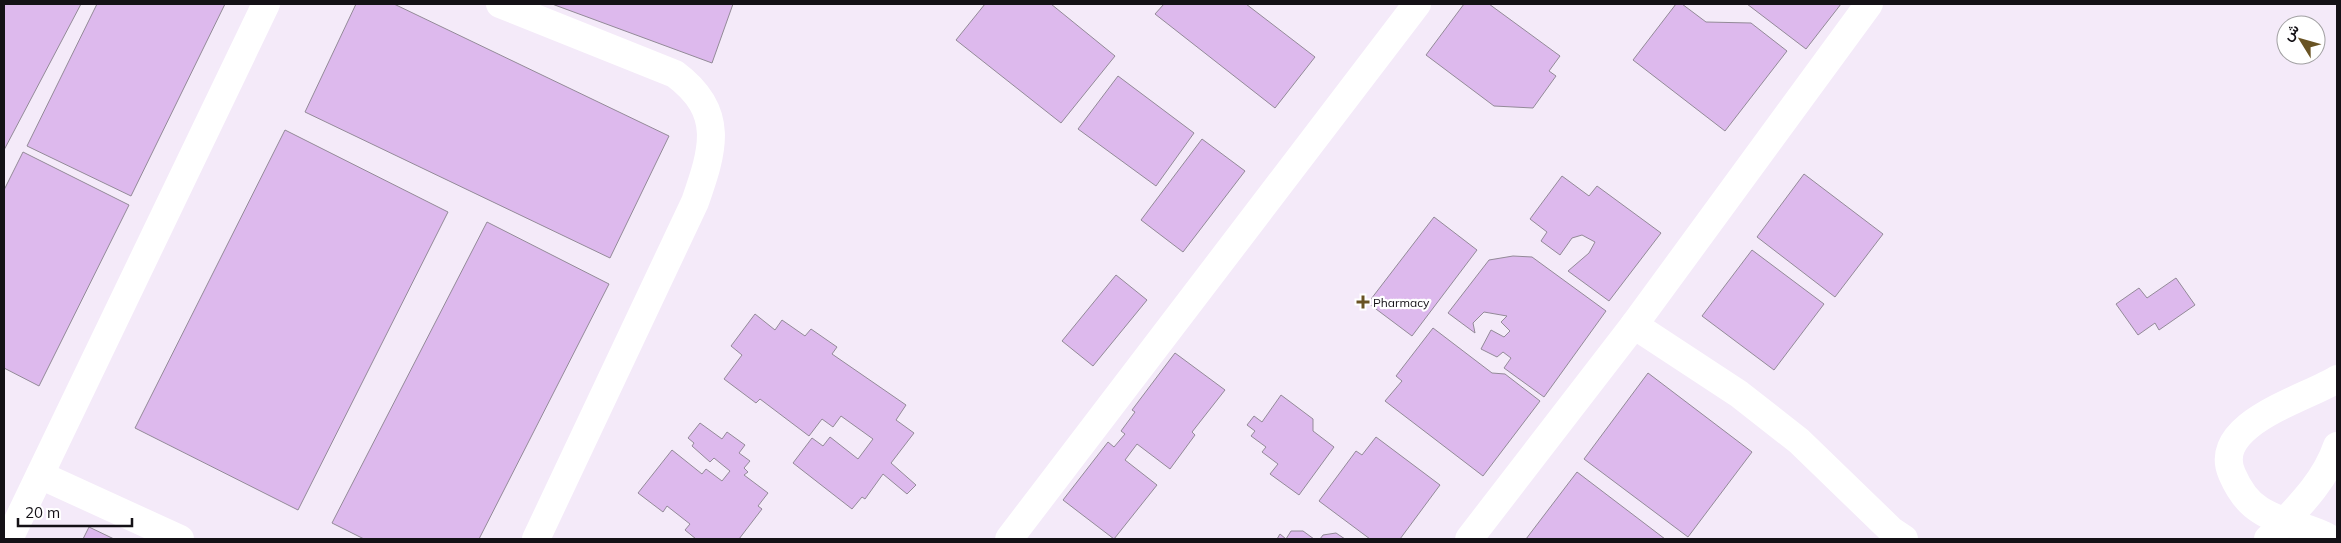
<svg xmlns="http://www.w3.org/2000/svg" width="2341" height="543" viewBox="0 0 2341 543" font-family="Mulish,Vazirmatn,sans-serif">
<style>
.building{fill:#ddb9ed;stroke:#938a98}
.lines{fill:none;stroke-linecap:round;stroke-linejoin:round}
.minor{stroke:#fff;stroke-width:28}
.poi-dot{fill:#695323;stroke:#fff;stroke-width:2}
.labels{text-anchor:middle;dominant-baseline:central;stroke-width:4.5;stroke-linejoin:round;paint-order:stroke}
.poi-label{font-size:12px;fill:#141116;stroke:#fff;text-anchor:start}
</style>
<rect width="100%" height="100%" fill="#f4eaf9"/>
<!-- building -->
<g class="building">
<polygon points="4,4 81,4 4,150"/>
<polygon points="97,4 225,4 131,196 27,146"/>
<polygon points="356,4 394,4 669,136 610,258 305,112"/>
<polygon points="552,4 733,4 712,63"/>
<polygon points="985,4 1051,4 1115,56 1061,123 956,40"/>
<polygon points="1164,4 1246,4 1315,57 1275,108 1155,14"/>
<polygon points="1464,4 1489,4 1560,56 1549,71 1556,76 1533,108 1494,106 1426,55"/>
<polygon points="1676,4 1682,4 1706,22 1751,23 1787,51 1725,131 1633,60"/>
<polygon points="1747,4 1841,4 1806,49"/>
<polygon points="1118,76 1194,133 1156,186 1078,129"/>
<polygon points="285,130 448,212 298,510 135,428"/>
<polygon points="1202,139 1245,171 1183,252 1141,220"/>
<polygon points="23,152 129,205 39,386 4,368 4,190"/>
<polygon points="1804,174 1883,234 1835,297 1757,237"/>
<polygon points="1562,176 1589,196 1597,186 1661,233 1609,301 1568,271 1589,253 1595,242 1582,235 1572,238 1560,255 1541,241 1547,232 1530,219"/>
<polygon points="1434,217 1477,250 1412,336 1368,303"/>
<polygon points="487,222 609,284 479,539 364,539 332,523"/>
<polygon points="1752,250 1824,304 1774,370 1702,316"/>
<polygon points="1513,256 1532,257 1606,311 1544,397 1504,368 1511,358 1503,352 1497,357 1481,349 1491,330 1504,337 1510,331 1501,322 1507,316 1484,312 1473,323 1475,333 1448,313 1489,260"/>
<polygon points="1116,275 1147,300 1093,366 1062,341"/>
<polygon points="2176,278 2195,305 2159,330 2155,323 2138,335 2116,304 2139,288 2147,298"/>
<polygon points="755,314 775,330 782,320 805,336 811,329 837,347 832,354 906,405 896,420 914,433 891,463 916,485 907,494 883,474 865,499 862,497 852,509 793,463 812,438 823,446 830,437 858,459 873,439 841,416 833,427 822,419 809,436 760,399 756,403 724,379 742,355 731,346"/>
<polygon points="1433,328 1492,373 1505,374 1540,401 1483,476 1385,401 1402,381 1396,376"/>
<polygon points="1175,353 1225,390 1192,432 1195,435 1170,469 1137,444 1125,460 1157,485 1114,539 1063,500 1108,442 1114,447 1125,434 1121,431 1135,412 1132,410"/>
<polygon points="1648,373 1752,452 1688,537 1584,459"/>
<polygon points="1281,395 1313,419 1313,431 1334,447 1299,495 1270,474 1278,464 1262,452 1266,447 1251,436 1255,431 1247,425 1254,416 1262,422"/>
<polygon points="700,423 722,439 727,432 745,445 739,453 750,461 744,468 748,472 744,475 768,493 758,506 762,509 739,539 696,539 685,530 690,524 667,506 663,512 638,493 672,450 702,474 706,469 722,481 730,471 714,458 710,462 692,446 694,443 688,438"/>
<polygon points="1376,437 1440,485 1400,539 1370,539 1319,501 1356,451 1362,455"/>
<polygon points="1577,472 1665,539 1526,539"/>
<polygon points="89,527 114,539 83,539"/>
<polygon points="1291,531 1303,531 1314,539 1277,539 1280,534 1286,539"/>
<polygon points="1336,533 1345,539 1320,539 1323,535"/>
</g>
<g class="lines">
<!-- minor -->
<g class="minor">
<path d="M500,4L675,74C726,112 713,150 695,202L536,539"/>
<polyline points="1634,325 1739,394 1799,441 1892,531 1904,539"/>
<polyline points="40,475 180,539"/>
<polyline points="9,539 266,4"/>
<polyline points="1009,539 1417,4"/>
<polyline points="1469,539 1634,325 1869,4"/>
<path d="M2268,539C2295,510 2324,484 2337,446"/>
<path d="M2331,539C2309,526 2281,524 2260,510C2247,502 2238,488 2232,474C2210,424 2305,399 2337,379"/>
</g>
</g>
<!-- markers -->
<path class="poi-dot" d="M1360.5 294.5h5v5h5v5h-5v5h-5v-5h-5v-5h5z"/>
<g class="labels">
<!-- poi labels -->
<g class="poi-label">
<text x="1373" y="302">Pharmacy</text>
</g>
</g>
<!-- border -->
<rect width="2341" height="543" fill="none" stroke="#141116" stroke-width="10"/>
<!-- north arrow -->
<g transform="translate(2301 40) rotate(307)"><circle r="24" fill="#ffffff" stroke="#a1a0a2"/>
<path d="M0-4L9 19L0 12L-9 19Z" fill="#695323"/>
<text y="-8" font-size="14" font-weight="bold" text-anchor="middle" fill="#141116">ش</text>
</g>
<!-- scale -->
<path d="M18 518v8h114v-8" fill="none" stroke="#141116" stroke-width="2.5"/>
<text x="25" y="518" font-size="15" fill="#141116" stroke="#ffffff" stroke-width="4" paint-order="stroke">20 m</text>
</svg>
